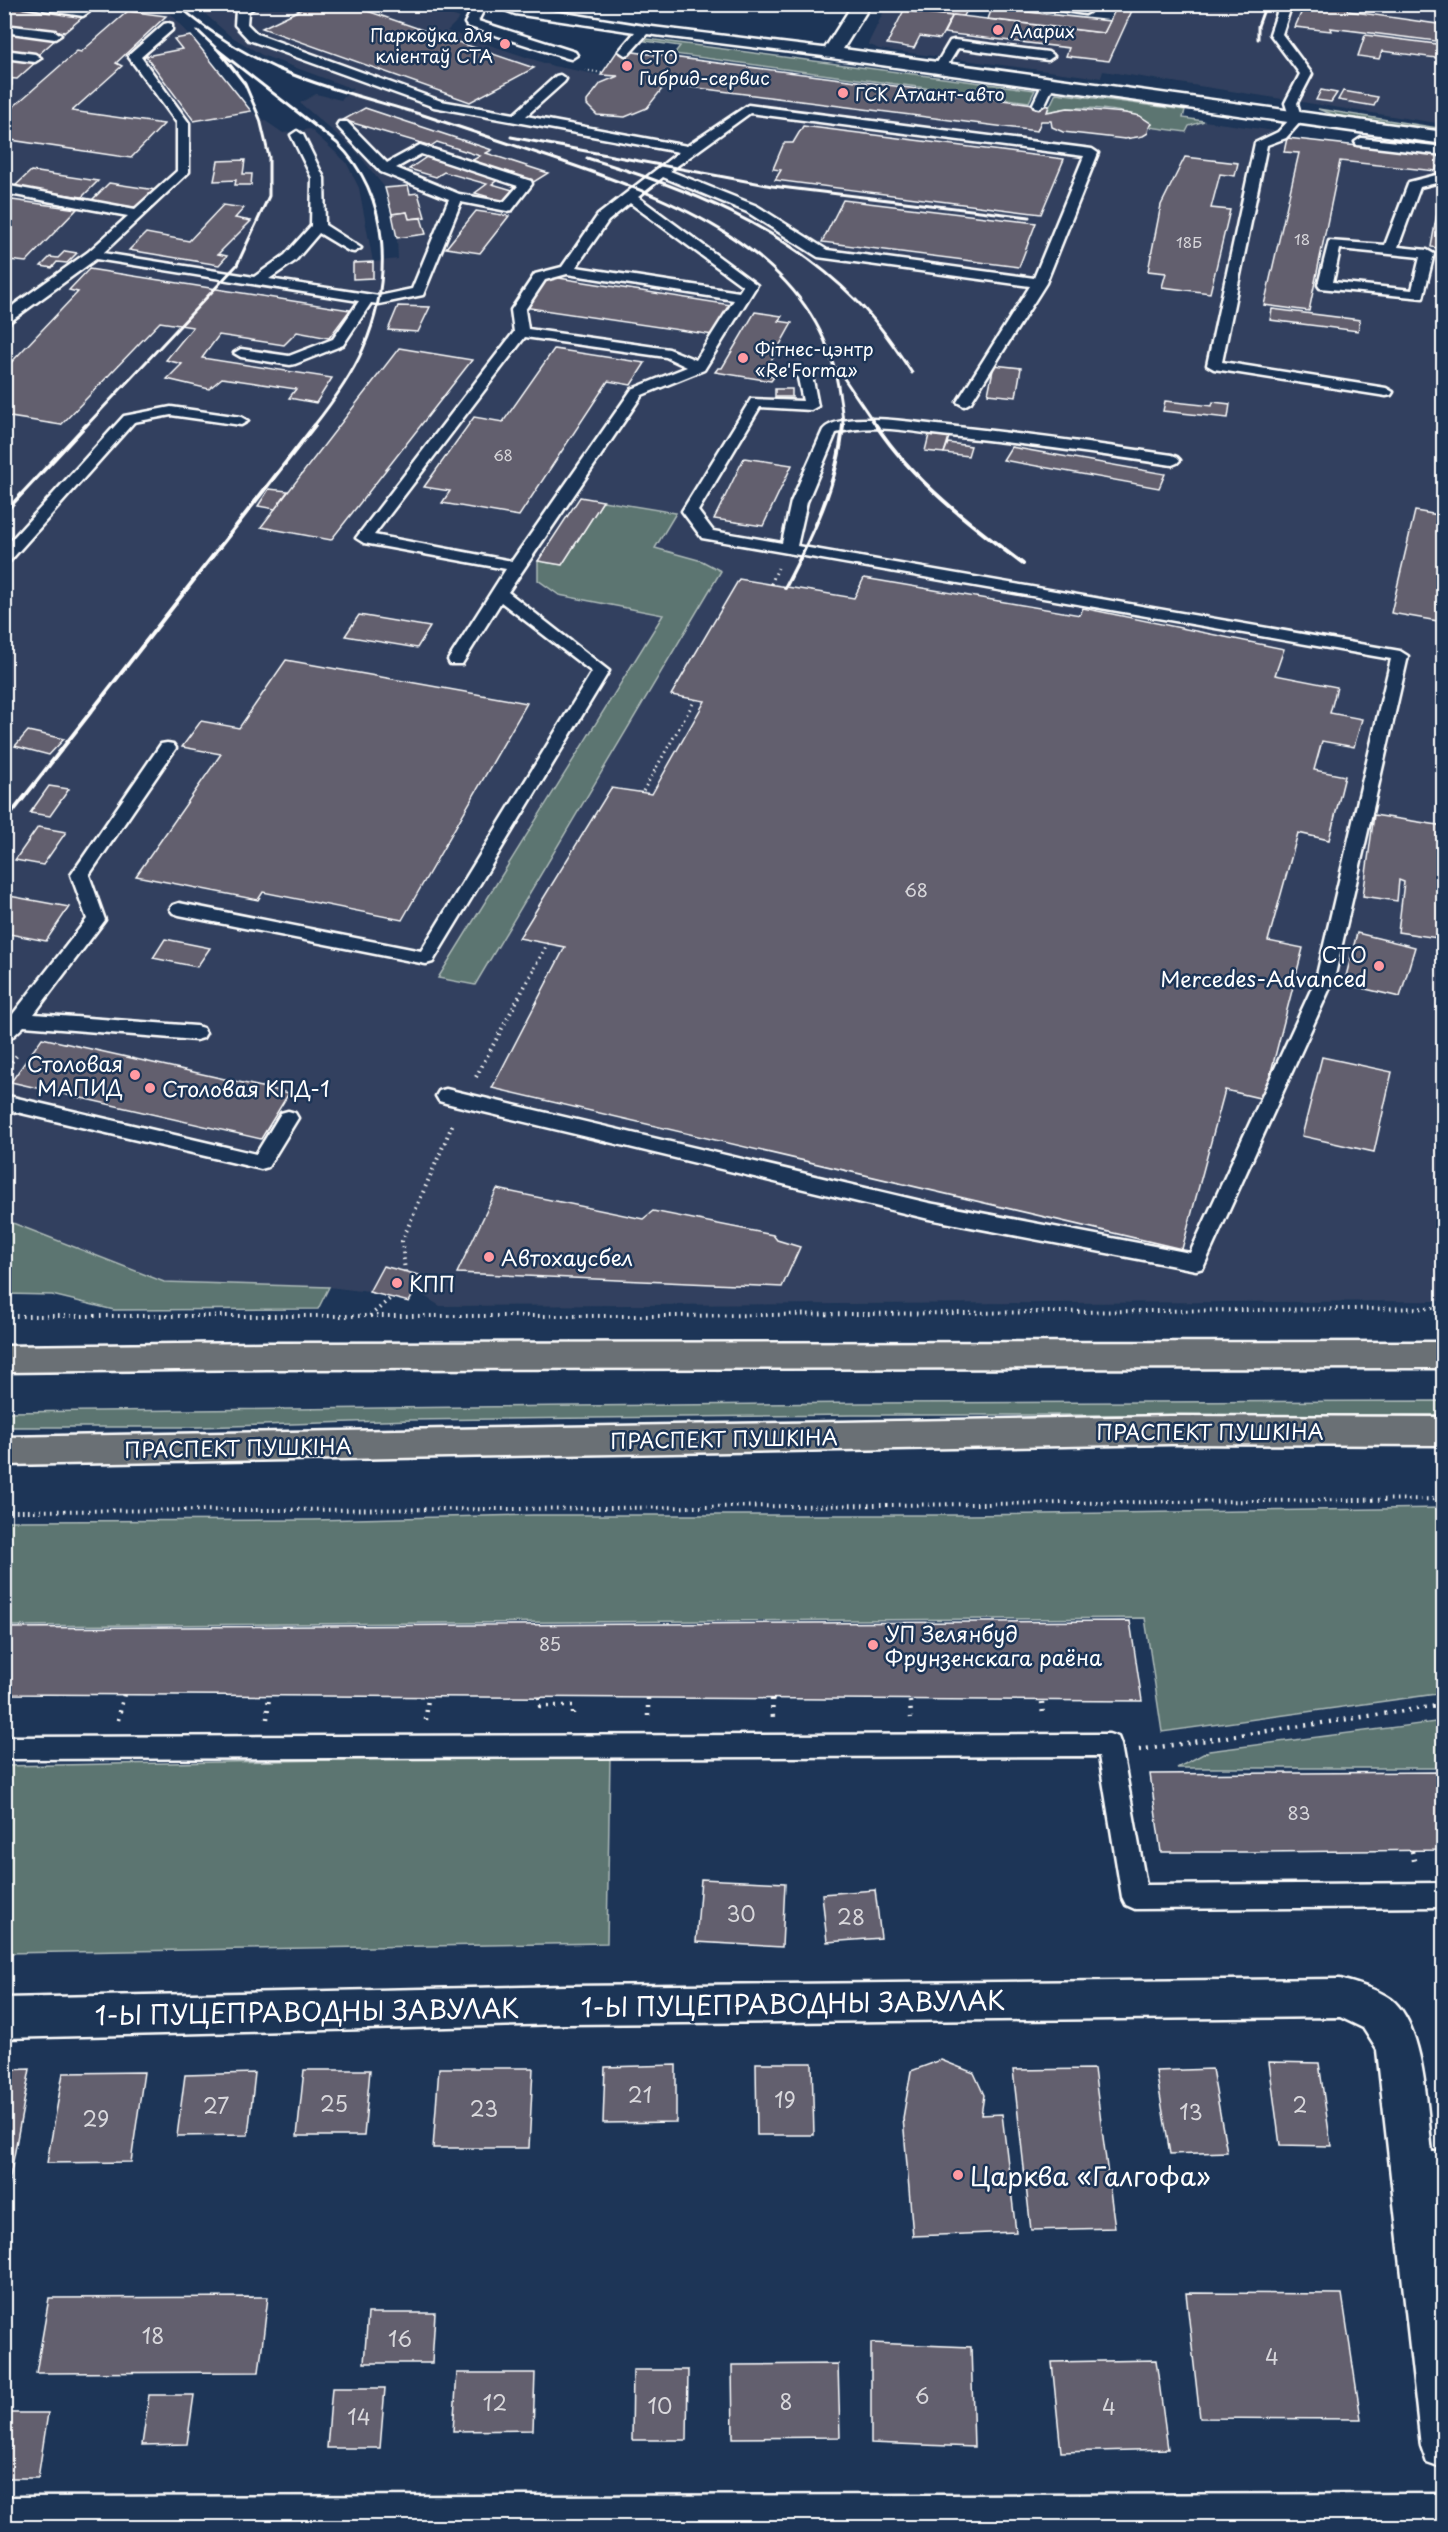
<svg xmlns="http://www.w3.org/2000/svg" width="1448" height="2532" viewBox="0 0 1448 2532" font-family="'Playpen Sans',sans-serif">
<style>
.built{fill:#32415e}
.green{fill:#5b7471;stroke:#adbab8;stroke-width:1.5}
.building{fill:#625e6e;stroke:#fff;stroke-width:1.5}
.lines{fill:none;stroke-linecap:round;stroke-linejoin:round}
.lane-casing{stroke:#fff;stroke-width:5}
.street-casing{stroke:#fff;stroke-width:5}
.primary-casing{stroke:#fff;stroke-width:5}
.path-far3{stroke:#fff;stroke-width:2;stroke-dasharray:1 3;stroke-linecap:butt}
.path-far2{stroke:#fff;stroke-width:3;stroke-dasharray:1.5 4;stroke-linecap:butt}
.path-far1{stroke:#fff;stroke-width:4;stroke-dasharray:1.5 4.5;stroke-linecap:butt}
.path{stroke:#fff;stroke-width:4.5;stroke-dasharray:2 6;stroke-linecap:butt}
.lane{fill:#1d3557;fill-rule:evenodd}
.street{fill:#1d3557;fill-rule:evenodd}
.primary{fill:#6b6f75;fill-rule:evenodd}
.rail-far1{stroke:#fff;stroke-width:3}
.rail{stroke:#fff;stroke-width:4}
.poi-dot{fill:#ff9aa2;stroke:#1d3557;stroke-width:2}
.labels{text-anchor:middle;dominant-baseline:central;stroke-width:5;stroke-linejoin:round;paint-order:stroke}
.far-number-label{font-size:15px;fill:#d8d7db}
.far-poi-label{font-size:18px;fill:#fff;stroke:#1d3557;text-anchor:start}
.number-label{font-size:18px;fill:#d8d7db}
.poi-label{font-size:21px;fill:#fff;stroke:#1d3557;text-anchor:start}
.street-label{font-size:21px;fill:#fff;stroke:#1d3557}
.near-number-label{font-size:21px;fill:#d8d7db}
.near-street-label{font-size:26px;fill:#fff;stroke:#1d3557}
.near-poi-label{font-size:26px;fill:#fff;stroke:#1d3557;text-anchor:start}
</style>
<rect width="100%" height="100%" fill="#1d3557"/>
<filter id="ink" filterUnits="userSpaceOnUse"><feTurbulence type="fractalNoise" baseFrequency=".0167" numOctaves="2"/><feDisplacementMap in="SourceGraphic" scale="12" xChannelSelector="R" yChannelSelector="G"/><feConvolveMatrix kernelMatrix="1 2 1 2 8 2 1 2 1" color-interpolation-filters="sRGB"/></filter>
<g filter="url(#ink)">
<!-- built -->
<g class="built">
<polygon points="4,5 164,5 251,111 283,133 310,129 346,162 359,188 373,262 398,259 397,238 385,188 355,150 300,103 316,94 341,100 353,89 262,55 229,35 195,5 420,5 460,18 447,31 553,66 600,75 618,50 1049,106 1047,111 1081,108 1124,113 1140,116 1152,124 1186,132 1189,126 1204,121 1275,131 1287,138 1438,155 1438,159 1444,160 1442,1301 440,1306 416,1291 409,1302 369,1292 329,1287 164,1282 5,1220"/>
<polygon points="1135,5 1443,5 1443,124 1103,71 1101,78 879,49 868,44 884,11 902,13 904,10 952,16 953,15 1121,36"/>
</g>
<!-- green -->
<g class="green">
<polygon points="647,39 1035,90 1029,102 674,54 680,46 645,41"/>
<path d="M1056,93L1185,110L1183,118L1204,121L1189,126L1186,132L1149,127L1152,124C1135,110 1092,107 1070,108C1062,108 1055,111 1047,112Z"/>
<polygon points="1318,109 1438,128 1435,131 1337,116"/>
<polygon points="603,501 676,513 655,548 702,561 721,571 475,985 438,978 663,615 559,595 538,580 538,561 562,565"/>
<polygon points="5,1220 164,1282 329,1287 318,1309 114,1310 52,1295 5,1294"/>
<polygon points="1444,1401 1443,1415 853,1415 411,1420 199,1427 4,1427 5,1412 861,1403"/>
<polygon points="1443,1508 1443,1693 1162,1732 1145,1618 5,1626 5,1521 313,1520 533,1515 967,1515"/>
<polygon points="1443,1721 1443,1768 1177,1768 1209,1751"/>
<polygon points="610,1755 607,1943 5,1953 4,1766"/>
</g>
<!-- building -->
<g class="building">
<polygon points="48,4 114,4 105,12"/>
<polygon points="312,4 347,4 534,68 470,102 262,28"/>
<polygon points="919,4 970,4 964,16 953,15 952,16 915,12"/>
<polygon points="1118,4 1135,4 1109,61 1066,56 1069,48 944,33 953,15 1104,33"/>
<polygon points="1305,4 1349,4 1347,11 1444,25 1444,42 1330,28 1331,31 1295,27"/>
<polygon points="4,5 84,16 65,32 4,24"/>
<polygon points="992,8 1110,21 1104,33 988,19"/>
<polygon points="904,10 915,12 952,16 940,39 920,36 914,48 887,44"/>
<polygon points="128,11 166,16 116,63 122,66 72,111 164,124 131,158 4,139 4,115 77,51 81,52"/>
<polygon points="4,31 57,38 37,56 4,51"/>
<polygon points="1365,35 1444,45 1444,59 1382,51 1379,59 1358,56"/>
<polygon points="191,36 251,111 194,121 146,56 182,49 174,39"/>
<polygon points="618,50 1049,106 1047,112 1068,108 1125,113 1140,116 1152,124 1149,127 1148,133 1143,136 1125,139 1063,132 1052,127 1051,121 1041,121 1037,131 658,83 662,89 647,108 625,117 597,115 587,105 587,101 601,83 618,76 601,75"/>
<polygon points="4,56 38,60 17,79 4,78"/>
<polygon points="1321,90 1337,93 1331,102 1316,100"/>
<polygon points="1343,91 1378,97 1374,106 1338,100"/>
<polygon points="365,108 492,150 486,153 548,173 532,183 471,161 480,156 437,142 431,146 343,120"/>
<polygon points="803,126 1064,159 1041,214 775,180 781,170 773,169 784,143 793,143"/>
<polygon points="1287,138 1438,155 1436,171 1340,161 1309,311 1264,305 1299,153 1284,152"/>
<polygon points="428,156 502,177 492,184 516,191 503,201 475,193 487,184 444,172 436,177 409,169"/>
<polygon points="1185,157 1238,163 1235,176 1220,174 1211,208 1230,210 1210,293 1162,287 1166,273 1148,271 1161,205"/>
<polygon points="245,160 243,174 252,174 251,185 235,185 236,180 214,181 218,161"/>
<polygon points="31,171 98,181 82,197 14,187"/>
<polygon points="109,183 156,190 139,208 91,201"/>
<polygon points="408,186 410,194 418,193 425,217 409,219 407,212 392,214 385,188"/>
<polygon points="1440,196 1444,196 1444,249 1431,247"/>
<polygon points="12,200 77,209 26,262 9,260 4,265 4,203 8,204"/>
<polygon points="843,200 1036,223 1019,267 822,242"/>
<polygon points="223,205 244,208 235,218 251,221 218,254 227,256 219,265 129,250 146,233 189,241"/>
<polygon points="476,211 509,216 480,253 446,248"/>
<polygon points="407,212 409,219 421,218 426,234 397,238 392,214"/>
<polygon points="65,251 77,253 67,263 57,262 52,268 41,266 50,257 58,258"/>
<polygon points="373,262 373,278 353,279 353,263"/>
<polygon points="89,269 350,310 329,338 297,332 284,345 219,335 202,358 332,378 316,403 289,398 296,389 222,378 209,389 167,379 182,364 166,360 193,327 160,322 61,425 4,416 4,370 78,292 69,290"/>
<polygon points="546,276 731,305 713,335 523,307"/>
<polygon points="398,306 430,307 418,332 388,330"/>
<polygon points="1272,309 1360,320 1358,331 1270,320"/>
<polygon points="755,312 782,316 778,321 792,323 763,375 774,377 771,381 715,372 718,368 722,368"/>
<polygon points="399,348 472,360 331,540 261,527"/>
<polygon points="554,349 645,363 631,385 608,381 519,516 442,503 450,491 424,487 474,417 503,422"/>
<polygon points="994,365 1021,368 1016,397 988,394"/>
<rect x="775" y="389" width="17" height="8"/>
<polygon points="1165,401 1212,406 1213,402 1230,404 1228,418 1163,411"/>
<polygon points="929,435 949,437 944,453 925,451"/>
<polygon points="948,443 971,446 968,456 944,453"/>
<polygon points="1011,447 1165,474 1159,488 1003,460"/>
<polygon points="744,458 792,465 763,526 714,519"/>
<polygon points="269,489 288,491 275,509 258,506"/>
<polygon points="580,497 603,501 562,565 538,561"/>
<polygon points="1415,511 1444,516 1444,622 1391,613"/>
<polygon points="864,578 1080,615 1083,608 1284,649 1275,675 1337,687 1330,713 1362,719 1354,747 1322,741 1314,770 1345,776 1329,840 1298,833 1268,941 1303,948 1264,1099 1225,1090 1182,1249 492,1088 565,947 519,938 611,788 652,794 705,701 671,695 739,579 854,598"/>
<polygon points="359,615 430,627 417,648 345,636"/>
<polygon points="286,660 527,703 402,920 263,892 258,900 136,876 221,754 182,747 201,721 239,728"/>
<polygon points="28,731 64,739 49,755 15,746"/>
<polygon points="49,786 69,789 50,816 30,813"/>
<polygon points="1374,815 1444,826 1444,939 1398,932 1404,882 1399,880 1397,901 1363,896"/>
<polygon points="38,827 66,832 43,865 15,860"/>
<polygon points="4,895 69,907 46,941 4,933"/>
<polygon points="1357,933 1415,947 1400,997 1344,984"/>
<polygon points="165,939 210,948 197,967 153,958"/>
<polygon points="42,1038 220,1078 289,1093 261,1139 11,1082"/>
<polygon points="1322,1057 1392,1072 1374,1152 1302,1136"/>
<polygon points="497,1189 643,1219 653,1211 773,1235 777,1240 800,1247 782,1287 457,1273"/>
<polygon points="383,1266 423,1276 409,1302 369,1292"/>
<polygon points="1130,1621 1142,1701 4,1694 4,1628"/>
<polygon points="1444,1772 1444,1850 1252,1852 1161,1852 1150,1774"/>
<polygon points="701,1879 785,1883 782,1947 696,1942"/>
<polygon points="875,1890 881,1938 827,1942 822,1894"/>
<polygon points="941,2060 974,2073 984,2095 981,2115 1002,2114 1016,2232 913,2236 903,2118 911,2071"/>
<polygon points="1269,2062 1319,2063 1331,2146 1280,2145"/>
<polygon points="756,2063 812,2063 814,2135 757,2135"/>
<polygon points="676,2065 676,2122 603,2123 605,2067"/>
<polygon points="439,2068 533,2068 529,2148 433,2148"/>
<polygon points="30,2069 5,2205 4,2205 4,2070"/>
<polygon points="1094,2069 1115,2228 1031,2230 1013,2070"/>
<polygon points="1212,2069 1227,2152 1170,2154 1156,2071"/>
<polygon points="304,2070 370,2070 364,2136 297,2136"/>
<polygon points="144,2072 131,2162 47,2163 63,2073"/>
<polygon points="255,2073 248,2135 177,2136 185,2075"/>
<polygon points="1186,2293 1342,2294 1361,2419 1200,2418"/>
<polygon points="268,2297 259,2372 36,2373 49,2298"/>
<polygon points="368,2313 435,2313 432,2363 364,2363"/>
<polygon points="871,2343 971,2347 974,2447 871,2443"/>
<polygon points="1156,2360 1168,2449 1061,2452 1052,2362"/>
<polygon points="838,2364 840,2437 733,2438 732,2365"/>
<polygon points="633,2370 688,2370 687,2440 632,2440"/>
<polygon points="457,2373 535,2373 533,2430 453,2431"/>
<polygon points="332,2388 385,2388 380,2448 327,2448"/>
<polygon points="149,2395 194,2395 187,2444 142,2445"/>
<polygon points="4,2413 48,2413 38,2478 4,2478"/>
</g>
<g class="lines">
<!-- lane casing -->
<g class="lane-casing">
<g id="lane">
<path d="M19,4C35,4 77,2 89,12L83,16L24,7Z"/>
<path d="M244,4H259L248,12L247,24L257,34L441,101L514,114L556,76L560,75L566,79L564,82L526,116L687,146L748,105L1092,149L1098,153L1046,283L971,402L964,406L957,402L1030,286L818,257L747,212L663,177L638,197L757,285L704,370L642,395L508,592L609,671L435,958L433,962L426,964L179,915L173,913L170,909L173,905L179,903L421,951L592,672L501,602L462,664H450L448,660L506,569L364,543L356,538L514,332L511,310L535,274L562,267L598,215L679,152L434,107L249,40L235,25L236,10ZM750,113L1084,156L1034,278L827,250L757,206L670,171ZM630,203L743,286L739,292L576,267L608,221ZM567,274L734,300L696,360L669,349L528,329L525,310L545,280ZM525,337L666,357L687,367L632,389L512,561L374,535Z"/>
<polygon points="475,4 487,4 478,21 575,52 577,55 571,59 567,58 467,26 465,23"/>
<polygon points="490,4 509,4 644,26 831,49 837,53 831,57 647,34 629,54 625,55 619,51 635,32 515,14"/>
<polygon points="1034,4 1094,4 1089,12 1085,14 1039,7"/>
<polygon points="1280,4 1292,4 1282,34 1312,74 1297,103 1302,120 1286,138 1267,145 1222,362 1386,388 1393,392 1391,395 1386,396 1214,369 1207,365 1255,143 1278,132 1290,119 1285,103 1300,74 1270,34"/>
<path d="M168,23L172,24V30L141,57L189,123V172L103,253L254,277L285,255L311,226L312,178L291,135L297,131L303,135L324,178L325,225L361,248L354,252L349,251L319,233L295,261L269,279L379,296L412,289L449,199L381,172L339,128L337,125L339,122H347L387,163L420,145L531,181L532,184L512,210L507,211L461,202L423,295L379,304L371,303L343,345L295,364L290,365L241,357L234,353L241,349L289,356L333,339L359,301L96,259L4,326V314L15,304L88,252L128,216L4,193V185L135,209L177,171V123L128,56L164,24ZM421,154L518,186L504,202L459,194L396,168Z"/>
<polygon points="4,25 55,31 61,35 55,39 4,32"/>
<polygon points="954,40 1048,52 1054,56 1048,60 958,48 944,71 936,71 934,68 950,41"/>
<polygon points="4,50 35,54 41,58 35,62 4,58"/>
<polygon points="4,78 10,79 10,85 4,86"/>
<polygon points="1049,79 1055,83 1045,104 1039,108 1035,107 1033,104 1043,83"/>
<polygon points="1361,138 1444,147 1444,155 1357,145 1355,142"/>
<path d="M1444,173V181L1420,187L1398,247L1427,250L1434,254L1423,298L1320,288L1318,285L1329,241L1385,245L1409,182ZM1340,249L1420,257L1412,290L1333,282Z"/>
<path d="M801,370L810,372L812,375L818,406L811,410L760,407L698,511L713,531L782,543L791,502L823,430C832,419 857,419 871,419C897,419 923,424 948,426C1023,434 1098,444 1172,455L1177,457L1180,460L1177,463L1172,465C1095,453 1018,443 941,435C906,431 871,423 836,433L807,502L797,546L1400,651L1408,656L1334,979L1203,1268L1196,1270L929,1219L446,1103L439,1101L436,1096L439,1091L446,1089L929,1203L1190,1253L1316,979L1391,659L702,538L682,511L751,399L803,401L798,378L794,374Z"/>
<polygon points="171,407 241,417 248,421 241,425 171,415 134,422 10,561 4,563 4,548 124,416"/>
<polygon points="167,743 173,744 176,748 89,875 105,920 34,1014 196,1026 203,1028 206,1033 203,1038 196,1040 24,1026 11,1038 4,1039 4,1022 13,1014 87,919 71,875 161,744"/>
<polygon points="4,1095 256,1154 281,1113 288,1111 295,1113 298,1118 268,1167 261,1169 4,1109"/>
<polygon points="1109,1734 1118,1737 1121,1745 1146,1885 1444,1883 1444,1907 1135,1909 1126,1905 1122,1897 1099,1756 4,1759 4,1737"/>
</g>
</g>
<!-- street casing -->
<g class="street-casing">
<g id="street">
<polygon points="853,4 871,4 843,49 1444,132 1444,144 824,57 822,53"/>
<path d="M1340,1979C1357,1984 1377,1989 1391,1999C1425,2025 1427,2112 1432,2152H1444V2194L1437,2195L1444,2250V2469L1427,2463L1421,2446L1377,2050L1363,2028L1340,2017L566,2024L4,2038V1998L566,1986Z"/>
<polygon points="1444,2494 1444,2528 4,2528 4,2497"/>
</g>
</g>
<!-- primary casing -->
<g class="primary-casing">
<g id="primary">
<polygon points="1444,1342 1444,1368 267,1369 4,1372 4,1346 267,1343"/>
<polygon points="1171,1416 1444,1417 1444,1445 1171,1444 4,1465 4,1437"/>
</g>
</g>
<!-- path-far3 -->
<g class="path-far3">
<polyline points="585,70 602,73"/>
<polyline points="767,368 778,371"/>
</g>
<!-- path-far2 -->
<g class="path-far2">
<polyline points="771,584 778,568"/>
<polyline points="643,791 695,700"/>
<polyline points="534,968 548,943"/>
</g>
<!-- path-far1 -->
<g class="path-far1">
<polyline points="4,1071 17,1055"/>
<polyline points="476,1077 535,967"/>
<polyline points="405,1272 402,1241 454,1121"/>
<polyline points="4,1316 668,1316 1444,1308"/>
<polyline points="370,1316 392,1297"/>
<polyline points="4,1511 512,1509 1444,1499"/>
</g>
<!-- path -->
<g class="path">
<polyline points="539,1697 540,1706 573,1706 573,1718"/>
<polyline points="648,1698 648,1718"/>
<polyline points="772,1699 773,1719"/>
<polyline points="910,1701 911,1718"/>
<polyline points="1042,1702 1043,1716"/>
<polyline points="267,1719 269,1696"/>
<polyline points="118,1720 124,1694"/>
<polyline points="426,1720 428,1697"/>
<polyline points="1139,1750 1444,1705"/>
<polyline points="1412,1851 1415,1865"/>
</g>
<!-- lane -->
<use href="#lane" class="lane"/>
<!-- street -->
<use href="#street" class="street"/>
<!-- primary -->
<use href="#primary" class="primary"/>
<!-- rail-far1 -->
<g class="rail-far1">
<path d="M177,4C207,31 239,51 276,68C323,88 374,100 423,115C466,129 509,144 552,158C667,197 815,250 838,386C840,400 843,413 843,427"/>
<polyline points="1258,39 1258,26 1266,4"/>
<path d="M219,51L337,143C392,197 392,282 363,349C351,377 332,403 313,427"/>
<polyline points="511,137 772,186 1029,217"/>
<path d="M587,158C685,187 783,226 856,300C878,322 895,347 912,373"/>
<polyline points="837,368 877,427"/>
<polyline points="85,427 237,265 269,196 269,157 260,119 245,84 219,51 198,31"/>
</g>
<!-- rail -->
<g class="rail">
<path d="M876,425C913,481 970,524 1023,564"/>
<polyline points="4,513 86,425"/>
<path d="M785,588C812,536 838,484 843,425"/>
<polyline points="4,823 315,425"/>
</g>
</g>
</g>
<!-- markers -->
<g class="poi-dot">
<circle cx="998" cy="30" r="6"/>
<circle cx="505" cy="44" r="6"/>
<circle cx="627" cy="66" r="6"/>
<circle cx="843" cy="93" r="6"/>
<circle cx="743" cy="358" r="6"/>
<circle cx="1379" cy="966" r="6"/>
<circle cx="135" cy="1075" r="6"/>
<circle cx="150" cy="1088" r="6"/>
<circle cx="489" cy="1257" r="6"/>
<circle cx="397" cy="1283" r="6"/>
<circle cx="873" cy="1645" r="6"/>
<circle cx="958" cy="2175" r="6"/>
</g>
<g class="labels">
<!-- far-number labels -->
<g class="far-number-label">
<text x="1302" y="238">18</text>
<text x="1189" y="241">18Б</text>
<text x="503" y="454">68</text>
</g>
<!-- far-poi labels -->
<g class="far-poi-label">
<text x="1010" y="30">Аларих</text>
<text x="493" y="34" text-anchor="end">Паркоўка для<tspan x="493" dy="21">кліентаў СТА</tspan></text>
<text x="639" y="56">СТО<tspan x="639" dy="21">Гибрид-сервис</tspan></text>
<text x="855" y="93">ГСК Атлант-авто</text>
<text x="755" y="348">Фітнес-цэнтр<tspan x="755" dy="21">«Re'Forma»</tspan></text>
</g>
<!-- number labels -->
<g class="number-label">
<text x="916" y="889">68</text>
<text x="550" y="1643">85</text>
<text x="1299" y="1812">83</text>
</g>
<!-- poi labels -->
<g class="poi-label">
<text x="1367" y="954" text-anchor="end">СТО<tspan x="1367" dy="24">Mercedes-Advanced</tspan></text>
<text x="123" y="1063" text-anchor="end">Столовая<tspan x="123" dy="24">МАПИД</tspan></text>
<text x="162" y="1088">Столовая КПД-1</text>
<text x="501" y="1257">Автохаусбел</text>
<text x="409" y="1283">КПП</text>
<text x="885" y="1633">УП Зелянбуд<tspan x="885" dy="24">Фрунзенскага раёна</tspan></text>
</g>
<!-- street labels -->
<g class="street-label">
<text x="1210" y="1431">ПРАСПЕКТ ПУШКІНА</text>
<text transform="translate(724 1438) rotate(-1)">ПРАСПЕКТ ПУШКІНА</text>
<text transform="translate(238 1447) rotate(-1)">ПРАСПЕКТ ПУШКІНА</text>
</g>
<!-- near-number labels -->
<g class="near-number-label">
<text x="741" y="1913">30</text>
<text x="851" y="1916">28</text>
<text x="640" y="2094">21</text>
<text x="785" y="2099">19</text>
<text x="334" y="2103">25</text>
<text x="1300" y="2104">2</text>
<text x="216" y="2105">27</text>
<text x="484" y="2108">23</text>
<text x="1191" y="2111">13</text>
<text x="96" y="2118">29</text>
<text x="153" y="2335">18</text>
<text x="400" y="2338">16</text>
<text x="1272" y="2356">4</text>
<text x="922" y="2395">6</text>
<text x="786" y="2401">8</text>
<text x="495" y="2402">12</text>
<text x="660" y="2405">10</text>
<text x="1109" y="2406">4</text>
<text x="359" y="2416">14</text>
</g>
<!-- near-street labels -->
<g class="near-street-label">
<text transform="translate(793 2003) rotate(-1)">1-Ы ПУЦЕПРАВОДНЫ ЗАВУЛАК</text>
<text transform="translate(307 2011) rotate(-1)">1-Ы ПУЦЕПРАВОДНЫ ЗАВУЛАК</text>
</g>
<!-- near-poi labels -->
<g class="near-poi-label">
<text x="970" y="2175">Царква «Галгофа»</text>
</g>
</g>
<!-- margin -->
<rect width="1448" height="2532" fill="none" stroke="#1d3557" stroke-width="24"/>
<rect x="12" y="12" width="1424" height="2508" fill="none" stroke="#fff" stroke-width="2" filter="url(#ink)"/>
</svg>
